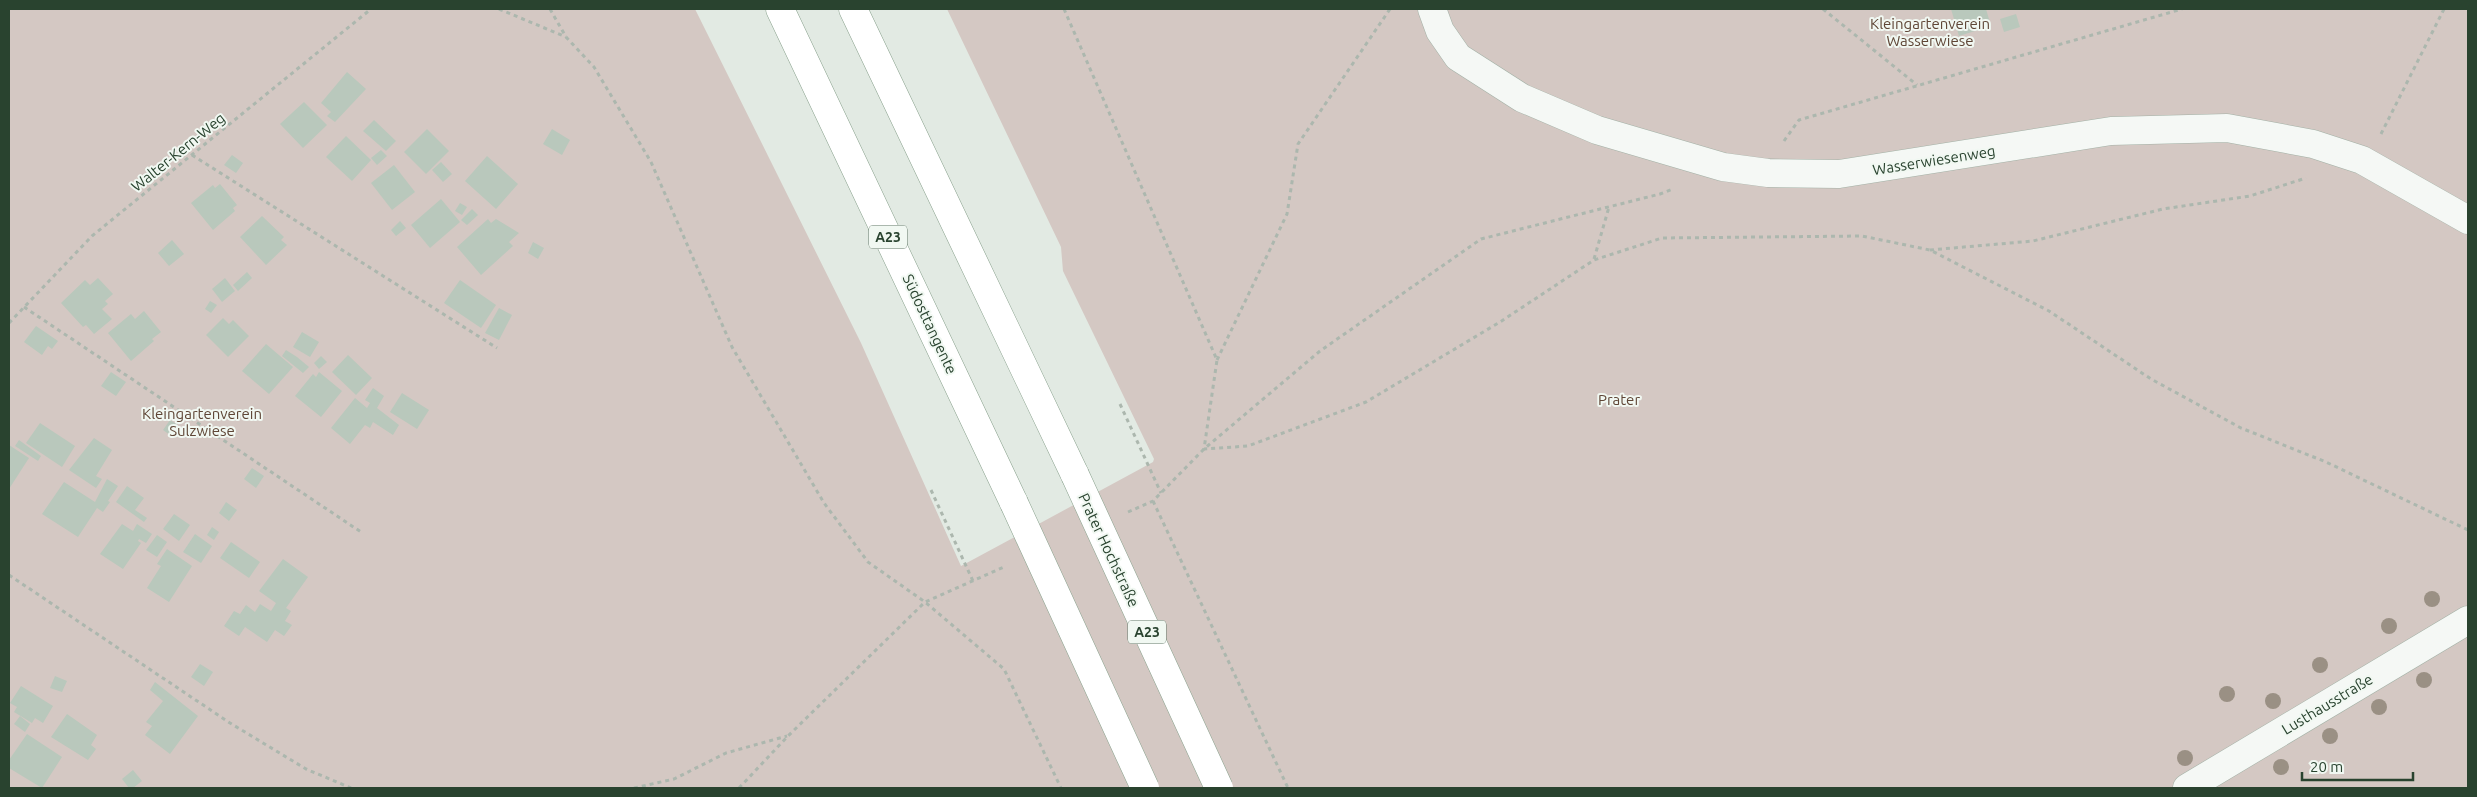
<svg xmlns="http://www.w3.org/2000/svg" width="2477" height="797" viewBox="0 0 2477 797" font-family="Ubuntu,sans-serif">
<style>
.green{fill:#d4c8c3}
.building{fill:#b9c8bc}
.lines{fill:none;stroke-linecap:round;stroke-linejoin:round}
.minor-casing{stroke:#a3b1a6;stroke-width:29}
.motorway-casing{stroke:#89a18d;stroke-width:29}
.path{stroke:#acb7ae;stroke-width:3;stroke-dasharray:4 4;stroke-linecap:butt}
.minor{stroke:#f5f8f5;stroke-width:28}
.motorway{stroke:#fff;stroke-width:28}
.motorway-bridge-casing{stroke:#89a18d;stroke-width:29;stroke-linecap:butt}
.motorway-bridge{stroke:#fff;stroke-width:28}
.tree{fill:#9a9084}
.labels{text-anchor:middle;dominant-baseline:central;stroke-width:4;stroke-linejoin:round;paint-order:stroke}
.shield{fill:#f1f8f2;stroke:#65796a;stroke-width:1}
.shield-label{font-size:14px;font-weight:bold;fill:#29432f}
.park-label{font-size:15px;fill:#5f4636;stroke:#f1f8f2}
.street-label{font-size:15px;fill:#29432f;stroke:#f1f8f2}
</style>
<rect width="100%" height="100%" fill="#e2eae3"/>
<!-- green -->
<polygon class="green" points="9,9 695,9 861,343 961,566 1153,462 1154,459 1063,271 1061,247 947,9 2468,9 2468,788 9,788"/>
<!-- building -->
<g class="building">
<polygon points="1951,9 1986,9 1991,26 1959,36"/>
<polygon points="2016,14 2020,27 2004,32 2000,19"/>
<polygon points="347,72 366,89 335,122 327,116 331,112 321,103"/>
<polygon points="304,102 327,125 303,148 280,124"/>
<polygon points="374,120 396,141 386,151 363,131"/>
<polygon points="427,129 449,151 426,174 404,152"/>
<polygon points="552,129 570,140 562,155 543,144"/>
<polygon points="346,136 371,160 352,181 326,157"/>
<polygon points="381,150 387,156 377,165 371,158"/>
<polygon points="232,155 243,163 236,173 224,165"/>
<polygon points="487,156 518,184 496,209 465,181"/>
<polygon points="441,162 452,174 443,182 432,170"/>
<polygon points="394,165 415,192 392,210 371,183"/>
<polygon points="220,184 237,205 233,208 235,211 213,230 191,203 213,185 215,188"/>
<polygon points="441,199 460,222 430,248 411,225"/>
<polygon points="460,203 467,207 462,215 455,211"/>
<polygon points="472,209 478,215 467,225 461,220"/>
<polygon points="262,216 284,237 281,240 287,245 266,265 240,237"/>
<polygon points="488,219 491,223 496,219 519,233 509,242 513,246 481,275 457,247"/>
<polygon points="400,221 406,228 396,236 391,230"/>
<polygon points="172,240 184,254 169,266 158,253"/>
<polygon points="533,242 544,248 538,259 528,253"/>
<polygon points="247,272 252,278 238,291 233,285"/>
<polygon points="98,278 113,294 105,301 108,304 102,309 112,319 94,334 86,325 83,327 61,303 85,280 90,285"/>
<polygon points="225,278 235,291 222,302 212,289"/>
<polygon points="460,280 496,305 481,328 444,303"/>
<polygon points="210,301 217,305 211,313 205,309"/>
<polygon points="499,308 512,315 499,340 485,333"/>
<polygon points="144,311 161,332 152,339 154,341 131,361 108,333 131,314 135,319"/>
<polygon points="223,318 229,324 233,320 249,336 228,357 206,335"/>
<polygon points="36,326 58,341 52,349 48,346 42,355 24,342"/>
<polygon points="302,332 319,342 310,357 293,347"/>
<polygon points="266,344 293,367 269,394 242,371"/>
<polygon points="286,350 297,357 309,367 303,373 282,356"/>
<polygon points="348,355 372,378 356,395 332,372"/>
<polygon points="321,356 327,362 319,369 314,363"/>
<polygon points="111,372 126,382 116,396 101,386"/>
<polygon points="319,372 342,391 321,417 295,396 313,374 316,377"/>
<polygon points="373,388 384,396 377,408 399,425 393,435 373,422 370,428 365,425 350,444 331,428 355,398 367,408 370,403 365,400"/>
<polygon points="402,393 429,410 417,429 390,412"/>
<polygon points="170,420 178,425 170,435 163,430"/>
<polygon points="40,423 75,446 62,467 26,443"/>
<polygon points="94,438 112,450 96,476 102,479 96,488 69,470"/>
<polygon points="19,440 41,456 38,461 15,446"/>
<polygon points="9,445 29,458 9,489"/>
<polygon points="252,468 264,476 256,488 244,479"/>
<polygon points="107,479 118,486 108,501 110,502 103,512 97,508 78,537 42,514 64,482 95,502"/>
<polygon points="127,486 144,498 135,510 147,518 144,522 116,502"/>
<polygon points="226,502 237,510 229,521 219,513"/>
<polygon points="174,514 190,525 179,541 163,529"/>
<polygon points="122,524 133,531 137,524 152,534 146,543 139,539 138,541 141,543 123,569 100,554"/>
<polygon points="212,527 219,532 214,540 207,535"/>
<polygon points="195,534 212,546 201,563 183,552"/>
<polygon points="157,535 167,542 157,557 146,550"/>
<polygon points="231,542 260,562 249,578 220,558"/>
<polygon points="167,549 192,566 169,602 147,588 161,566 157,564"/>
<polygon points="283,559 308,577 286,608 291,611 285,621 292,625 284,636 275,630 267,642 245,627 239,636 224,626 234,611 240,614 246,605 255,612 260,604 271,611 276,603 259,591"/>
<polygon points="200,664 213,672 204,686 191,677"/>
<polygon points="55,676 67,681 62,692 50,688"/>
<polygon points="155,682 198,716 170,754 145,735 152,726 146,722 163,701 150,690"/>
<polygon points="21,686 53,706 43,723 35,718 32,723 14,712 17,707 10,703"/>
<polygon points="67,714 97,735 91,745 96,749 88,760 51,737"/>
<polygon points="20,716 30,724 25,732 14,724"/>
<polygon points="27,734 62,757 42,788 9,768 9,760"/>
<polygon points="133,770 142,781 133,788 129,788 122,779"/>
</g>
<g class="lines">
<!-- minor casing -->
<g class="minor-casing">
<g id="minor">
<polyline points="1432,9 1440,31 1458,57 1522,98 1597,130 1723,167 1768,173 1839,174 2111,131 2227,128 2313,144 2362,160 2468,220"/>
<polyline points="2187,788 2468,620"/>
</g>
</g>
<!-- motorway casing -->
<g class="motorway-casing">
<g id="motorway">
<polyline points="780,9 1014,503"/>
<polyline points="853,9 1075,475"/>
</g>
</g>
<!-- path -->
<g class="path">
<polyline points="499,9 566,37"/>
<polyline points="550,9 566,37 594,67 651,162 732,347 824,503 868,562 925,602 1004,669 1061,788"/>
<polyline points="1064,9 1217,360 1204,449 1248,446 1366,402 1500,322 1594,260 1662,238 1862,236 1930,250 2049,311 2151,379 2241,428 2326,462 2468,530"/>
<polyline points="1823,9 1917,85"/>
<polyline points="2381,134 2444,9"/>
<polyline points="1784,141 1799,120 2182,9"/>
<polyline points="192,155 497,348"/>
<polyline points="1930,250 2033,241 2163,209 2250,196 2306,178"/>
<polyline points="1594,259 1609,207"/>
<polyline points="24,307 361,532"/>
<polyline points="9,323 92,236 371,9"/>
<polyline points="1217,360 1287,214 1298,144 1390,9"/>
<polyline points="1120,404 1161,493"/>
<polyline points="931,490 973,581"/>
<polyline points="1153,501 1288,788"/>
<polyline points="1128,512 1153,501 1204,449 1320,351 1481,239 1660,194 1673,189"/>
<polyline points="9,575 230,723 306,769 351,788"/>
<polyline points="634,788 674,779 726,753 787,736"/>
<polyline points="739,788 788,736 925,602 1006,566"/>
</g>
<!-- minor -->
<use href="#minor" class="minor"/>
<!-- motorway -->
<use href="#motorway" class="motorway"/>
<!-- motorway-bridge casing -->
<g class="motorway-bridge-casing">
<g id="motorway-bridge">
<polyline points="1075,475 1219,788"/>
<polyline points="1014,503 1145,788"/>
</g>
</g>
<!-- motorway-bridge -->
<use href="#motorway-bridge" class="motorway-bridge"/>
</g>
<!-- trees -->
<g class="tree">
<circle cx="2432" cy="599" r="8"/>
<circle cx="2389" cy="626" r="8"/>
<circle cx="2320" cy="665" r="8"/>
<circle cx="2424" cy="680" r="8"/>
<circle cx="2227" cy="694" r="8"/>
<circle cx="2273" cy="701" r="8"/>
<circle cx="2379" cy="707" r="8"/>
<circle cx="2330" cy="736" r="8"/>
<circle cx="2185" cy="758" r="8"/>
<circle cx="2281" cy="767" r="8"/>
</g>
<g class="labels">
<!-- shield labels -->
<g class="shield">
<rect x="869" y="225.5" width="38" height="23" rx="4"/>
<rect x="1128" y="620.5" width="38" height="23" rx="4"/>
</g>
<g class="shield-label">
<text x="888" y="237">A23</text>
<text x="1147" y="632">A23</text>
</g>
<!-- park labels -->
<g class="park-label">
<text x="1930" y="23">Kleingartenverein<tspan x="1930" dy="17">Wasserwiese</tspan></text>
<text x="1619" y="399">Prater</text>
<text x="202" y="413">Kleingartenverein<tspan x="202" dy="17">Sulzwiese</tspan></text>
</g>
<!-- street labels -->
<g class="street-label">
<text transform="translate(178 152) rotate(-39)">Walter-Kern-Weg</text>
<text transform="translate(1934 160) rotate(-9)">Wasserwiesenweg</text>
<text transform="translate(930 324) rotate(65)">Südosttangente</text>
<text transform="translate(1109 550) rotate(65)">Prater Hochstraße</text>
<text transform="translate(2327 704) rotate(-31)">Lusthausstraße</text>
</g>
</g>
<!-- border -->
<rect width="2477" height="797" fill="none" stroke="#29432f" stroke-width="20"/>
<!-- scale -->
<path d="M2302 772v8h111v-8" fill="none" stroke="#29432f" stroke-width="2.5"/>
<text x="2310" y="772" font-size="15" fill="#29432f" stroke="#f1f8f2" stroke-width="4" paint-order="stroke">20 m</text>
</svg>
